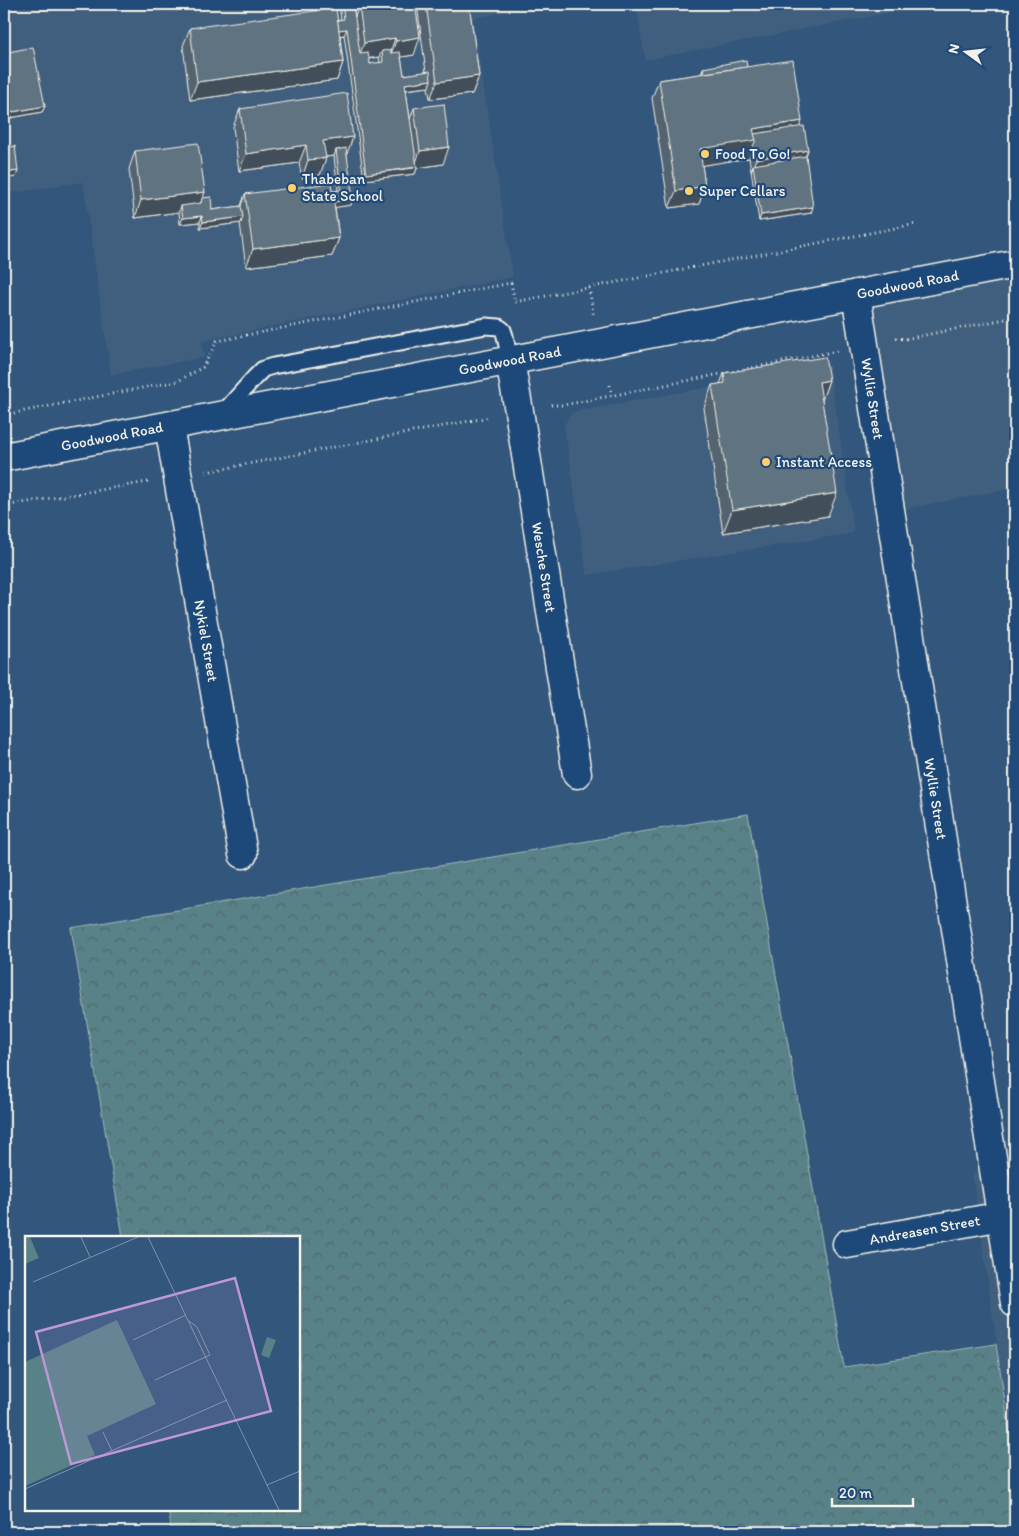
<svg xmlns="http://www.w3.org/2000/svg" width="1019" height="1536" viewBox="0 0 1019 1536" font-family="Itim,sans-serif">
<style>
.built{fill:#405f7e}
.forest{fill:url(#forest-crowns);stroke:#a6b9b8}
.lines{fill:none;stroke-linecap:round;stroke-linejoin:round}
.lane-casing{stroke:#f4f1e8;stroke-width:19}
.street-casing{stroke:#f4f1e8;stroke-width:31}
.secondary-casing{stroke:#f4f1e8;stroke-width:31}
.path{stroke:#f4f1e8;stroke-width:3;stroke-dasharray:1 4;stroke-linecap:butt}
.lane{stroke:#1f4a7a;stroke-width:15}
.street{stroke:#1f4a7a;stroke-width:28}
.secondary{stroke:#1f4a7a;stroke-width:28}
.wall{fill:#53636f;stroke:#f4f1e8;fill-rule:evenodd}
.shaded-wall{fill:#43505a;stroke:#f4f1e8}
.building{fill:#607381;stroke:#f4f1e8}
.poi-dot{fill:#ffd166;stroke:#1f4a7a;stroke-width:2}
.labels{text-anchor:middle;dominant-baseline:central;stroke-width:4.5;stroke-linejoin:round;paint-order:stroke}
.poi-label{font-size:15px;fill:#f4f1e8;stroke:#1f4a7a;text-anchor:start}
.street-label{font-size:15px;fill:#f4f1e8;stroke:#1f4a7a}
.inset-road{fill:none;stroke:#8094a7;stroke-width:1}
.view{fill:#be98d6;fill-opacity:0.15;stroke:#be98d6;stroke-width:2.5}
.inset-edge{fill:none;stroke:#f4f1e8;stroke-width:2.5}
</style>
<defs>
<pattern id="forest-crowns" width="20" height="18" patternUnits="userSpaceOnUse" patternTransform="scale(1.25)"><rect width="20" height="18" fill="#588188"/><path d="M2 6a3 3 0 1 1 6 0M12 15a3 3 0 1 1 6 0" fill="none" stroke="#51676a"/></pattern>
</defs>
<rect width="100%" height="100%" fill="#32567c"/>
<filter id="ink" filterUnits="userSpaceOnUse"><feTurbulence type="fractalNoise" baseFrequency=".02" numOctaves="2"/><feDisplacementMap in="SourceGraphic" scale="10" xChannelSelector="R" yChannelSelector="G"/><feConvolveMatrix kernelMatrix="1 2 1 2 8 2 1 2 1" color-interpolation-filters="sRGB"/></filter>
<g filter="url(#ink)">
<!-- built -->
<g class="built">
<polygon points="4,4 550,4 473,18 513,277 202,341 204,357 111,375 83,182 4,194"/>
<polygon points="636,4 887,4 888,13 645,60"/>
<polygon points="1015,263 1015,488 888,512 852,292"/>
<polygon points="829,365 854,533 587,575 564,424 573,412"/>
<polygon points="1015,1167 1015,1467 972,1174"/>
</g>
<!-- forest -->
<polygon class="forest" points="748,814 844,1367 996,1344 1015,1467 1015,1532 172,1532 168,1510 299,1510 299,1237 123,1237 71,928"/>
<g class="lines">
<!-- lane casing -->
<g class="lane-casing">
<polyline id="lane" points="222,414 255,377 263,369 273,366 486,326 499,327 503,330 505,336 510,361"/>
</g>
<!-- street casing -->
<g class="street-casing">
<g id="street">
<path id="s1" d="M856,294L1015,1303"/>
<path id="s2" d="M510,361L519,411L577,774"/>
<path id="s3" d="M169,426L243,854"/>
<path id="s4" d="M847,1244L1002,1216"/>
</g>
</g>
<!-- secondary casing -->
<g class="secondary-casing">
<g id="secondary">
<path id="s5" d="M4,457L1015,264"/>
</g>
</g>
<!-- path -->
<g class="path">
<polyline points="589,288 594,317"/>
<polyline points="896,338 905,339 1015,317"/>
<polyline points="610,385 612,395"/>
<polyline points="551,405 564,405 837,351"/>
<polyline points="4,415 178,381 203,367 217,341 511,283 515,302 916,224"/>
<polyline points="206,472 490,417"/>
<polyline points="4,506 148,482"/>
</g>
<!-- lane -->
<use href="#lane" class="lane"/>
<!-- street -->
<use href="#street" class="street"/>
<!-- secondary -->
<use href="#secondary" class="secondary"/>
</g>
<!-- wall -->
<g class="wall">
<path d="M339,4H353L355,17L359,5L414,55L401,57L404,75L426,72L418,12L421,4H469L479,76L472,94L430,99L428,87L406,90L410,119L414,108L443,164L417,168L415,174L364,180L344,35L340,36L343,62L337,80L190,100L183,46L190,28L341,20ZM379,57L380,63L370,64L369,59Z"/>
<polygon points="4,53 45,106 42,112 5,119 4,111"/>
<polygon points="747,67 800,127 808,150 806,156 811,213 759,221 749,158 702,165 705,186 699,204 669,208 652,98 659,80 701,74 703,68"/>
<polygon points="240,109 347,154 351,205 335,207 339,238 332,256 246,267 240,223 200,228 200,222 180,224 179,212 135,218 129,169 135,151 205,192 202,198 212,210 241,206 245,194 338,191 334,156 326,157 320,175 302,178 299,163 239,171 233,127"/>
<polygon points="724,373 829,380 822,400 828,516 723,533 704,408 712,385 720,384"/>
</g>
<!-- shaded-wall -->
<g class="shaded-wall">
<polygon points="347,29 344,35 331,37 333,30"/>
<polygon points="420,37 414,55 389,59 396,41"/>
<polygon points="395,38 389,56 382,51 379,57 358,60 364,43"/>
<polygon points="343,62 337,80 190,100 197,82"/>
<polygon points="479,76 472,94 430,99 437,82"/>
<polygon points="431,80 429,87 403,90 405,84"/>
<polygon points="45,106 42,112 5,119 7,113"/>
<polygon points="802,121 796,139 754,146 749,158 693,167 700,149 753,129"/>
<polygon points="353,137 347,154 336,150 334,156 317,158 323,141"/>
<polygon points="306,145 299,163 239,171 246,154"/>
<polygon points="449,147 443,164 417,168 415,174 364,180 366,174 414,168 420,151"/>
<polygon points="808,150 803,162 753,165 751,171 756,159"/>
<polygon points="326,158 320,175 302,178 308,160"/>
<polygon points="18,171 16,177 4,179 4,173"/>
<polygon points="705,186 699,204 669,208 676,191"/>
<polygon points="205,192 198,210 181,206 179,212 135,218 141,200"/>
<polygon points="353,199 351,205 326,209 328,203"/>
<polygon points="813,207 811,213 759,221 761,215"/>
<polygon points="202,216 200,222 180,224 183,218"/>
<polygon points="243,217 241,223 200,228 203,222"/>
<polygon points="339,238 332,256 246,267 253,249"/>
<polygon points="829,380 821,403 819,382"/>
<polygon points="837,493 828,516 723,533 732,510"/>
</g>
<!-- building -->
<g class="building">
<polygon points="342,4 353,4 360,54 368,53 370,64 383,62 382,51 391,50 391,53 400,52 404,75 430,71 431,80 405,84 417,167 366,174 347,29 339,30 337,20 344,19"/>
<polygon points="369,4 415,4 420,37 396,41 395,38 364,43 359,5"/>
<polygon points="426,4 469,4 479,76 437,82"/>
<polygon points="336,8 343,62 197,82 190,28"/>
<polygon points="33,47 45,106 7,113 4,93 4,53"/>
<polygon points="746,60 747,67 704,73 703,68"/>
<polygon points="793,60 802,121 753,129 756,140 700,149 705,186 676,191 659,80"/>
<polygon points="347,93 353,137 323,141 326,158 308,160 306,145 246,154 240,109"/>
<polygon points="444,104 449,147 420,151 414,108"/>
<polygon points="804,126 808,150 756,159 753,146 756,140 754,134"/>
<polygon points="198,143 205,192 141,200 135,151"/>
<polygon points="15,146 18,171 4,173 4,148"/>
<polygon points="346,148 353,199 334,202 332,191 341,190 336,150"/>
<polygon points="806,156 813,207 761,215 753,165"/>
<polygon points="331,183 339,238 253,249 245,194"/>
<polygon points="211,197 212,210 241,206 243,217 203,222 202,216 183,218 181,206 201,203 202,198"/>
<polygon points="825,357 829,380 819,382 837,493 732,510 712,385 725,383 724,373"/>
</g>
</g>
<!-- markers -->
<g class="poi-dot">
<circle cx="705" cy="154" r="5"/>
<circle cx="292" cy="188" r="5"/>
<circle cx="689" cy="191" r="5"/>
<circle cx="766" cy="462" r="5"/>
</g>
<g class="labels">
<!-- poi labels -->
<g class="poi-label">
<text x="715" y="154">Food To Go!</text>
<text x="302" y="179">Thabeban<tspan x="302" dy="17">State School</tspan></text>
<text x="699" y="191">Super Cellars</text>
<text x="776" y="462">Instant Access</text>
</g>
<!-- street labels -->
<g class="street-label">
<text stroke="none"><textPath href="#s5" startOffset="920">Goodwood Road</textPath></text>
<text stroke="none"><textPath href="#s5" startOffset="515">Goodwood Road</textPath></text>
<text stroke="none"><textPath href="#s1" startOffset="106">Wyllie Street</textPath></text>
<text stroke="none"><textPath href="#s5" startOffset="110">Goodwood Road</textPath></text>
<text stroke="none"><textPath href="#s2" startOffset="209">Wesche Street</textPath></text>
<text stroke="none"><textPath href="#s3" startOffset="218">Nykiel Street</textPath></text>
<text stroke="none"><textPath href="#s1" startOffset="511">Wyllie Street</textPath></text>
<text stroke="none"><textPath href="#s4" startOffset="79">Andreasen Street</textPath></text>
</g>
</g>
<!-- overview -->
<g transform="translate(25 1236)">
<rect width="275" height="275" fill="#32567c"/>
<path d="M0,1H5L14,22L0,28ZM242,101L251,104L244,122L236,119Z" fill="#588188"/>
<path d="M92,84L131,168L62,200L70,219L0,250V126Z" fill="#588188"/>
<path class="inset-road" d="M56,1L65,21M123,1L254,274M8,46L113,1M108,104L161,79M130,144L185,119L172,91L164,85M78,196L87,215M242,249L275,235M0,253L202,164"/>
<path class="view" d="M210,42L246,175L46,228L11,96Z"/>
<rect width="275" height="275" class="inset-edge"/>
</g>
<!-- margin -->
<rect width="1019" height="1536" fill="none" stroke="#1f4a7a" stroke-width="20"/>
<rect x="10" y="10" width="999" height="1516" fill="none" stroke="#f4f1e8" stroke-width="2" filter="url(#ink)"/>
<!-- north arrow -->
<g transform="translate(966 52) rotate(285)" stroke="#1f4a7a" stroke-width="4" paint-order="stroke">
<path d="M0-4L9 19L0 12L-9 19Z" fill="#f4f1e8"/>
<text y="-8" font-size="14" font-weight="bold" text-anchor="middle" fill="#f4f1e8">N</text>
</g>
<!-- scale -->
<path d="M832 1498v8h81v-8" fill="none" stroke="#f4f1e8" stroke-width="2.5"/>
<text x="839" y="1498" font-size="15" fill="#f4f1e8" stroke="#1f4a7a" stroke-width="4" paint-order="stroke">20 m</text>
</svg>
